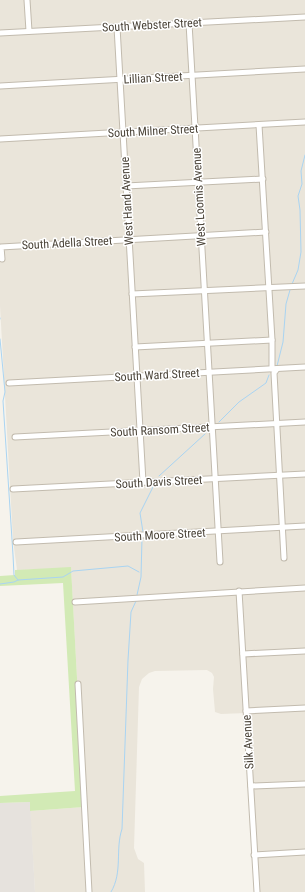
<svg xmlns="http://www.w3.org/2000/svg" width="305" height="892" viewBox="0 0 305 892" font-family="'Roboto Condensed',sans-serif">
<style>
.residential{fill:#eae5da}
.industrial{fill:#e6e2dd}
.green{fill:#d2eab5}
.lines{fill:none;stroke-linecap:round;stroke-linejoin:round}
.stream{stroke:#a9d4f2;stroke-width:1}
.minor-casing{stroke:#c2bbae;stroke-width:7}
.minor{stroke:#fff;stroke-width:5}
.labels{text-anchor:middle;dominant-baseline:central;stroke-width:3;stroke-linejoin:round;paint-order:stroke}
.street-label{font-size:12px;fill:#4b4439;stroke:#fff}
</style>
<rect width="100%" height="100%" fill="#f6f3ec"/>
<!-- residential -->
<polygon class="residential" points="0,0 305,0 305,892 257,892 246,713 221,714 215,712 213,689 214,677 212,673 207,670 155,671 149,673 142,679 139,687 134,848 138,859 144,863 145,892 35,892 30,811 84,807 71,568 17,570 13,540 0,306"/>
<!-- industrial -->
<polygon class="industrial" points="30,802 35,892 0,892 0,803"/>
<!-- green -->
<polygon class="green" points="71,567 84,807 30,811 30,802 0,803 0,796 75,791 63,583 0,586 0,576 15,575 15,570"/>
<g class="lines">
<!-- stream -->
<g class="stream">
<polyline points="292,284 298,270 301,252 300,210 298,196 302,184 301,171 305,155"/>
<polyline points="0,318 0,319"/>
<polyline points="0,339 5,392 3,401 13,555 14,575 18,580"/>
<polyline points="277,366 283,342 286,304 290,290"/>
<polyline points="219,422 239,402 266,383 269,375"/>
<polyline points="159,476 205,434"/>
<polyline points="143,532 140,513 153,487"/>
<polyline points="0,584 14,582 18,580 63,577 73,571 128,566 139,572"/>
<polyline points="137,595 141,577 142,538"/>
<path d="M111,892C123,872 115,850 122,829L128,660L131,612L136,601"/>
</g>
<!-- minor casing -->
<g class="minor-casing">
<g id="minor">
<polyline points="27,0 29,31"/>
<polyline points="189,23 220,562"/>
<polyline points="117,27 143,482"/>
<polyline points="0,33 305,17"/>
<polyline points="0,86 305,69"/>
<polyline points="259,125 272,340 272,369"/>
<polyline points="0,139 305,122"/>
<polyline points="126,186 263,179"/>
<polyline points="2,259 1,247 266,232"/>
<polyline points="132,294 305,286"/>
<polyline points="135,347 272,340"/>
<polyline points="277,369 274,373 284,558"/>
<polyline points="9,383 305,367"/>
<polyline points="15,437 305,422"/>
<polyline points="13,489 305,474"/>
<polyline points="16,542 305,526"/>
<polyline points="239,591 257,892"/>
<polyline points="75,602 305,588"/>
<polyline points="243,654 305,651"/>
<polyline points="78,684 89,892"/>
<polyline points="246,711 305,708"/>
<polyline points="251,786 305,784"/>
<polyline points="254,855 305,852"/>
</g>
</g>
<!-- minor -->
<use href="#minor" class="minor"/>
</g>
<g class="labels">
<!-- street labels -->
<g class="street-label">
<text transform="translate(152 25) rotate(-3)">South Webster Street</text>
<text transform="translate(153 78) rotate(-3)">Lillian Street</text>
<text transform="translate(153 131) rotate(-3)">South Milner Street</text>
<text transform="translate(199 197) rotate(-93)">West Loomis Avenue</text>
<text transform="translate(127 201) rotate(-93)">West Hand Avenue</text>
<text transform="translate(67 243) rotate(-3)">South Adella Street</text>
<text transform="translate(157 375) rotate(-3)">South Ward Street</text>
<text transform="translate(160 430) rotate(-3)">South Ransom Street</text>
<text transform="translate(159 482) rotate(-3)">South Davis Street</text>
<text transform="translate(160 535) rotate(-3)">South Moore Street</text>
<text transform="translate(248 742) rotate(-93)">Silk Avenue</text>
</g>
</g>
</svg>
